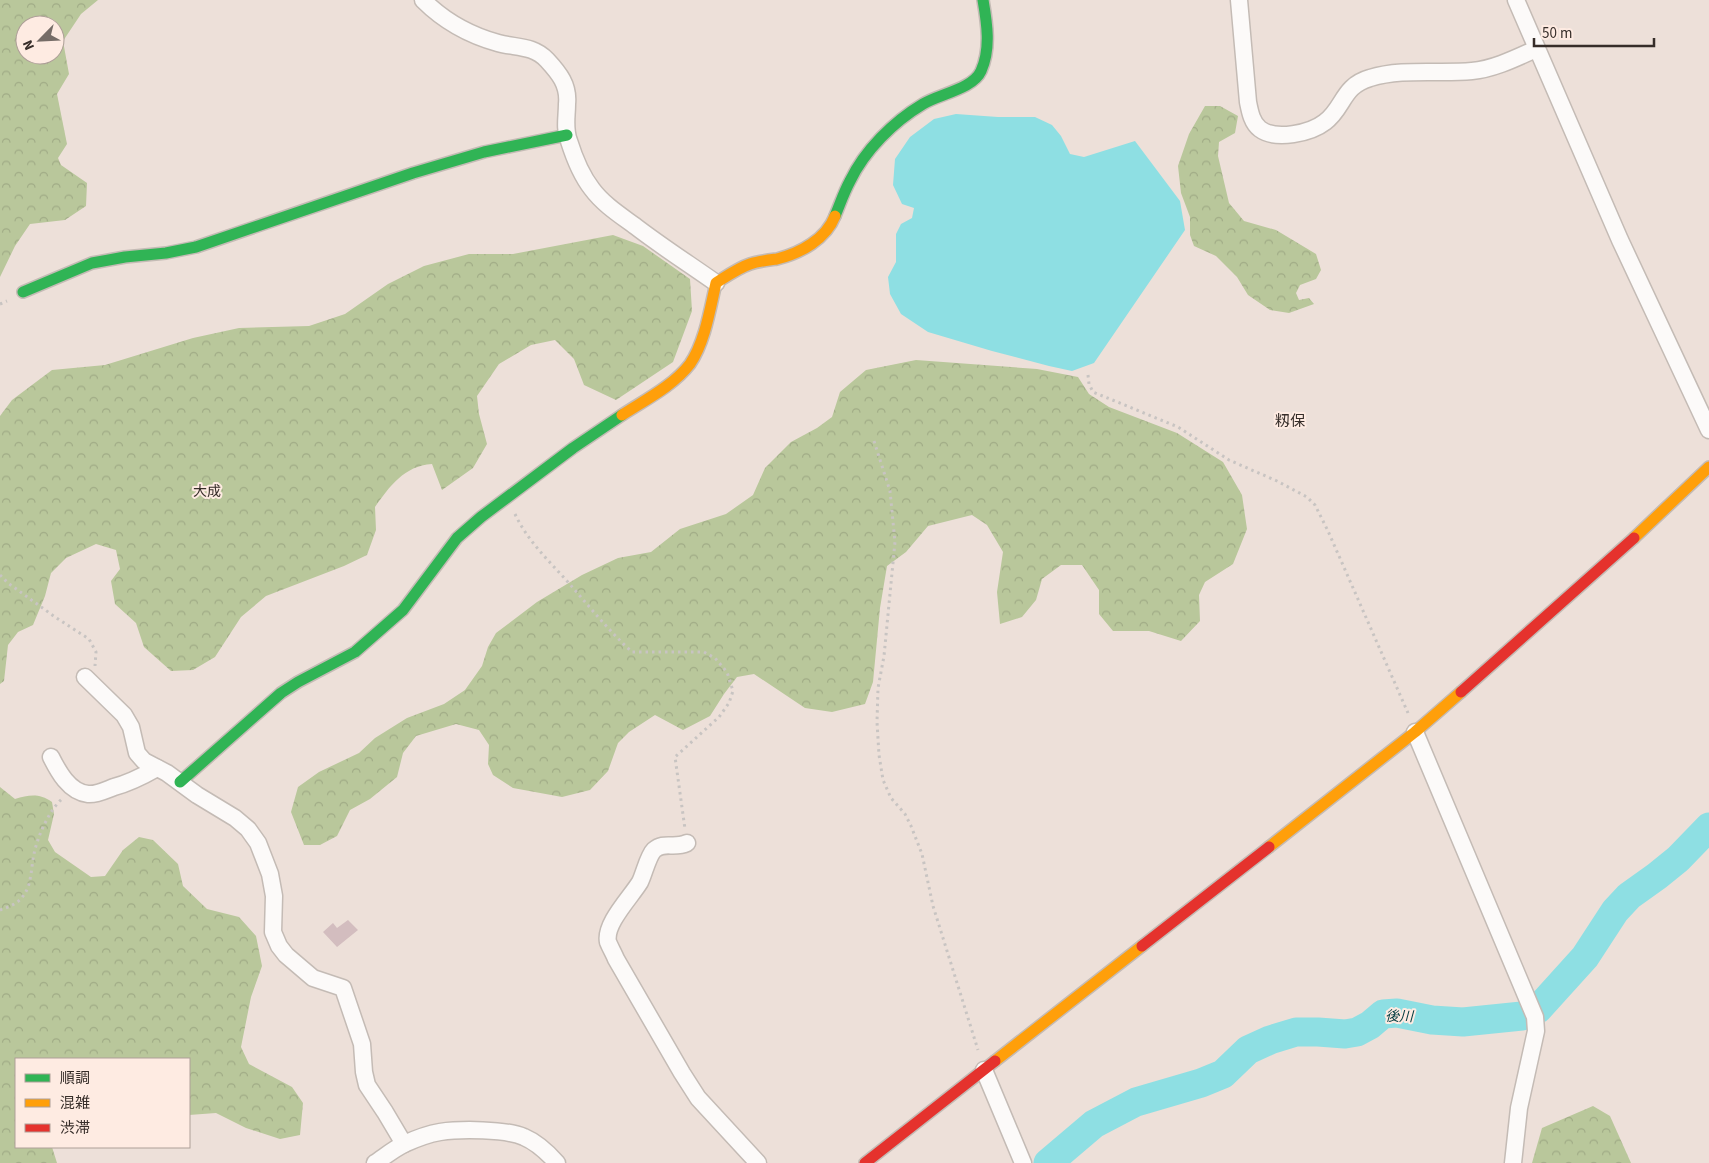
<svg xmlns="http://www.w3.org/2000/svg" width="1709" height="1163" viewBox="0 0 1709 1163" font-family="'Source Sans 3','Noto Sans JP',sans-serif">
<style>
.forest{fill:url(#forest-crowns);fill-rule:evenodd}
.water{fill:#8edfe3}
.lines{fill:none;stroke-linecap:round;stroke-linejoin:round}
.river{stroke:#8edfe3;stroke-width:29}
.building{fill:#d3bdbf}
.street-casing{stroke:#c4bbb5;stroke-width:19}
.fast-casing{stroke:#c4bbb5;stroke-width:14}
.slow-casing{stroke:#c4bbb5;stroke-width:14}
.jam-casing{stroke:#c4bbb5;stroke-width:14}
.path{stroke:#c8c4c2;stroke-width:3;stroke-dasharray:2.5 4;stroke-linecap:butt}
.street{stroke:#fcfaf9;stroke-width:16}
.fast{stroke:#30b455;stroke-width:11}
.slow{stroke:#ff9f0a;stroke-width:11}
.jam{stroke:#e5322d;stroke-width:11}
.labels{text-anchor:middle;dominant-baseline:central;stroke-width:4;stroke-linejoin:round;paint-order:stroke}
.neighbourhood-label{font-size:14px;fill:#362d29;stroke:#feebe2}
.water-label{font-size:14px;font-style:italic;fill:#003b3e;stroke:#feebe2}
.quarter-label{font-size:15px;fill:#362d29;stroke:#feebe2}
</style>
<defs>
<pattern id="forest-crowns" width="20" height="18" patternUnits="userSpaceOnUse" patternTransform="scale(1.25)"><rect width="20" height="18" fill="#b9c79b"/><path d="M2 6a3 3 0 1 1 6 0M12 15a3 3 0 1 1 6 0" fill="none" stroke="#a0ab86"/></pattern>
</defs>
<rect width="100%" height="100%" fill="#ede0d9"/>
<!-- forest -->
<g class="forest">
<path d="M0,0H98L81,14L63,41L69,74L57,94L67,144L58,158L61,165L87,183L86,206L65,220L30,224L15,246L0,277ZM25,25H55V55H25Z"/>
<polygon points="1205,106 1220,106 1238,116 1235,133 1219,142 1218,156 1229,203 1244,221 1276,230 1316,254 1321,270 1316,279 1300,285 1296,293 1299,300 1309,298 1314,304 1289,313 1270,310 1248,295 1237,277 1216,256 1194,246 1190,235 1190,217 1181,193 1178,166 1189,134"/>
<path d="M613,235L643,246L690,279L692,311L673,362L616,400L584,385L574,359L555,340L531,345L499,364L477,396L479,414L487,444L473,468L442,490L432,464C404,466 390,486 375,507L376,530L367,555L344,566L266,596L241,617L215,657L193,670L171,671L144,647L136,623L115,604L111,581L120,569L116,550L96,544L66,558L51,573L45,596L33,625L18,632L8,645L4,681L0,684V416L12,400L52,370L105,365L193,338L239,328L309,326L345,314L388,284L424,266L469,254H513Z"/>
<polygon points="916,360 1037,369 1078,377 1089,394 1109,407 1177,433 1223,462 1242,495 1247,529 1233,564 1205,582 1199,595 1200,621 1181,641 1149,631 1113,631 1099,614 1099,590 1082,565 1061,565 1042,579 1036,600 1022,617 1000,624 997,592 1003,552 987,525 972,515 928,526 906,552 887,566 880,608 873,682 865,704 832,712 805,708 754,674 737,677 724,694 710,716 683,730 655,715 629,732 618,743 608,771 590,790 562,797 513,788 493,775 488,764 489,745 479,730 456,724 416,736 403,753 397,777 370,799 350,810 337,836 320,845 304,845 291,812 298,787 319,772 359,753 375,738 407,718 444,704 465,690 482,666 488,647 496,633 537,602 582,575 618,558 651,552 680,529 726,514 753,495 765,468 791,442 817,428 832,417 840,392 866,370"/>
<path d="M0,787L15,799C29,795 39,793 52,802L54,814L48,840L55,852L91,877L105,876L123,850L139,837L153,840L178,864L183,886L207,909L239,917L256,936L262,966L251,997L241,1047L249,1064L292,1087L303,1103L300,1135L280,1139L246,1128L216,1113L189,1115V1059H16V1147H52L57,1163H0Z"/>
<polygon points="1593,1106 1610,1116 1631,1163 1532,1163 1542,1128"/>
</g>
<!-- water -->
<polygon class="water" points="956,114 998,117 1035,117 1052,125 1061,136 1070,154 1084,157 1135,141 1180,201 1185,230 1094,363 1072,371 1049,366 992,351 928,332 901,314 890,294 888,277 896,262 896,234 901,224 912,218 914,208 902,204 893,185 895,159 910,137 934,119"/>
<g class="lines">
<!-- river -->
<polyline class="river" points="1048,1163 1094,1124 1136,1102 1201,1083 1223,1074 1248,1050 1270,1040 1296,1032 1318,1032 1345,1034 1357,1032 1370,1025 1383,1014 1397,1013 1432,1020 1463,1022 1522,1016 1538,1009 1585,957 1615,911 1629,896 1657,876 1678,859 1709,827"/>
</g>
<!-- building -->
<polygon class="building" points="348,920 358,930 337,947 323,932 333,923 337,928"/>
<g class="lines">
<!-- street casing -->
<g class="street-casing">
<g id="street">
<path d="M423,0C444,21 469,35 498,43C516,48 533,45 547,60C559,73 569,85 567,104C567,117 564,128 569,141C574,157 581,175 592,189C603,204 620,215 635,226C661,246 689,264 716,283"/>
<path d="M1239,0L1248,102C1250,112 1252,123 1260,129C1276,141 1311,133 1325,122C1344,108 1342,86 1370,78C1402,68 1438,74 1472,71C1494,69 1516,58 1536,49"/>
<polyline points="1516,0 1620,240 1709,430"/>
<polyline points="85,677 124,715 131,727 137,753 144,761 167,773 197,795 235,818 248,829 258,843 270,874 274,896 273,932 279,946 286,955 313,978 343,988 362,1044 364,1072 367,1085 385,1112 404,1144"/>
<polyline points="1415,732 1535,1017 1536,1031 1519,1108 1513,1163"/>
<path d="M51,757C58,771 69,792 88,794C96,795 106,790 114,787C129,783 143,776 157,768"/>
<path d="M687,843C674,849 664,841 654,850C648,856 644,874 640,882C631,897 604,924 608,942C610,947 614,954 616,959L682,1073L698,1098L758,1163"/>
<polyline points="984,1070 1023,1163"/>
<path d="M375,1163C384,1157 394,1149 404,1144C415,1139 428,1134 440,1132C460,1129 506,1129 524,1137C536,1142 548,1153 557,1163"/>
</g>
</g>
<!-- fast casing -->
<g class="fast-casing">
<g id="fast">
<path d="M835,216C840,204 844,192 850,181C865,150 893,122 923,104C939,94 973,89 981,71C991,49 987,23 983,0"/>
<polyline points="23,292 92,263 125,257 166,253 196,247 413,173 484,152 567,135"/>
<polyline points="180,782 281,693 298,682 355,652 403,610 457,538 481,517 573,448 622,415"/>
</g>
</g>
<!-- slow casing -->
<g class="slow-casing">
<g id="slow">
<path d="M622,415C645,400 673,386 690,364C705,342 710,309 716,283C727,276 738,268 750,264C759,261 769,260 777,259C801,253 826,239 835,216"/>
<polyline points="1634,538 1709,467"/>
<polyline points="1269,847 1415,732 1461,692"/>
<polyline points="995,1061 1142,946"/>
</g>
</g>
<!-- jam casing -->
<g class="jam-casing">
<g id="jam">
<polyline points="1461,692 1634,538"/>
<polyline points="1142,946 1269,847"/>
<polyline points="865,1163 995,1061"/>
</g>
</g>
<!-- path -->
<g class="path">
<polyline points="0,304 7,301"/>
<polyline points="1088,375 1089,384 1093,392 1178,427 1229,460 1277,481 1307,497 1315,505 1328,531 1408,713"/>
<polyline points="874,441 890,491 895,542 884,656 878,688 877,722 879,755 883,780 891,798 905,814 911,826 922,854 933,906 978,1050"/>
<path d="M515,514C527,540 548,560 567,581C588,605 608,630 632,652H704L715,658L727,672L733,691L729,703L719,717L675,757L685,829"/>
<polyline points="0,575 8,583 55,617 89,639 96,652 95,666"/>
<path d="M0,910C8,907 18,904 23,896C32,885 31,867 34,854C37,838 49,810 62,799"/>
</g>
<!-- street -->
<use href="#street" class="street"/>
<!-- fast -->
<use href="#fast" class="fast"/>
<!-- slow -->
<use href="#slow" class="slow"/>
<!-- jam -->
<use href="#jam" class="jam"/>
</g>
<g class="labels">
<!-- neighbourhood labels -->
<g class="neighbourhood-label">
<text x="207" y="492">大成</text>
</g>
<!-- water labels -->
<g class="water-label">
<text transform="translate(1399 1017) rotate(1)">後川</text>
</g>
<!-- quarter labels -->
<g class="quarter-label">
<text x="1290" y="421">籾保</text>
</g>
</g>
<!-- legend -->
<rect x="15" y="1058" width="175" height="90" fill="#feebe2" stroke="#ae9f98"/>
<rect x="25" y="1074" width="25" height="8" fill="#30b455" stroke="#ae9f98"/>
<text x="60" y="1083" font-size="15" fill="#362d29">順調</text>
<rect x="25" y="1099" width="25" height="8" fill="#ff9f0a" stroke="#ae9f98"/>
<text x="60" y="1108" font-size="15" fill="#362d29">混雑</text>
<rect x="25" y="1124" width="25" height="8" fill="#e5322d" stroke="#ae9f98"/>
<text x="60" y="1133" font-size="15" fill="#362d29">渋滞</text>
<!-- north arrow -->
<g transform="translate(40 40) rotate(246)"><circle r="24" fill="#feebe2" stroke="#ae9f98"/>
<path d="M0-4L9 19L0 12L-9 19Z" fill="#766c67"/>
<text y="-8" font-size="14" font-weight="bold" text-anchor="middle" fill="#362d29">N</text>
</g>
<!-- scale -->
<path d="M1534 38v8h120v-8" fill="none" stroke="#362d29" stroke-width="2.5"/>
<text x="1542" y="38" font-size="15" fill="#362d29" stroke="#feebe2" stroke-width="4" paint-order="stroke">50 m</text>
</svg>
